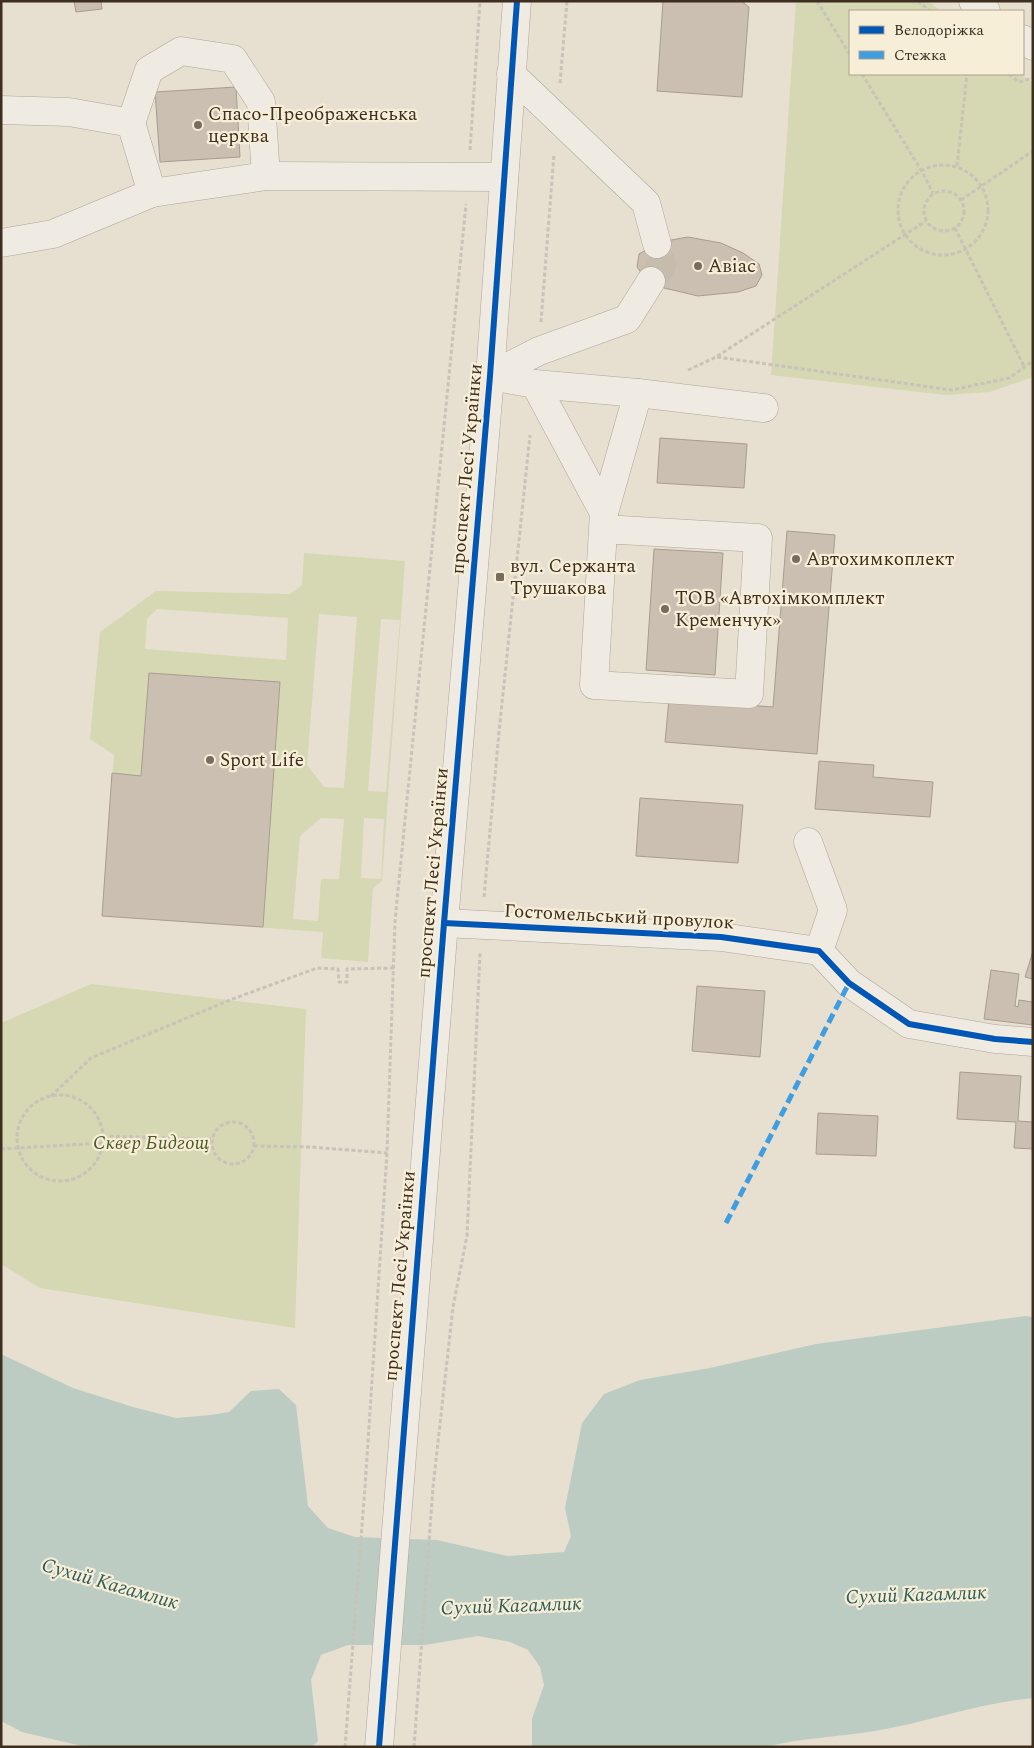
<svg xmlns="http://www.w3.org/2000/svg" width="1034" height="1748" viewBox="0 0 1034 1748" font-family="Spectral,serif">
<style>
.green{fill:#d6d7b3;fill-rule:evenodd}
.water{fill:#bcccc2}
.building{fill:#cbbfb2;stroke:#a89c90}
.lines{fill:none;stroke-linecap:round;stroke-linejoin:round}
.minor-tunnel{stroke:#c5bcae;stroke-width:28;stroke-dasharray:28 14;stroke-linecap:butt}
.minor-casing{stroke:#ada599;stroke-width:29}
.path{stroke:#c8c2b9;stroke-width:3;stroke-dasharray:4 2.5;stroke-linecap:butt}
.minor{stroke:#efebe3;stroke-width:28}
.quiet{stroke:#3f9de0;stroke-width:5;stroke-dasharray:10 5;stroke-linecap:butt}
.cycleway-casing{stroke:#f7eed8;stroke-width:9}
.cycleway{stroke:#0057b8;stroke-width:6}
.poi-dot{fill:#786c5e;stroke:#f7eed8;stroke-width:2}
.labels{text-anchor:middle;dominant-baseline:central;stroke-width:4.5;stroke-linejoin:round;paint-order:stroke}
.poi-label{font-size:19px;fill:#3d2e20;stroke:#f7eed8;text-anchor:start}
.street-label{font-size:19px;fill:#3d2e20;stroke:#f7eed8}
.park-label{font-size:19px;font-style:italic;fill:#4d5a26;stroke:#f7eed8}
.water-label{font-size:20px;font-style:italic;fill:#2f5d5a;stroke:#f7eed8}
</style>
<rect width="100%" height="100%" fill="#e7e0d1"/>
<!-- green -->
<g class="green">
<polygon points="796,1 928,1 941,11 850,11 850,74 1021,74 1033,83 1033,375 1030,378 990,392 945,395 771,375"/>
<path d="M304,553L405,561L382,881L373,888L368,962L321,958L323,932L102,916L114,755L90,739L100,632L156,591L290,594L302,585ZM157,609L288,618L286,660L145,649L147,619ZM319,614L357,617L344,788L324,787L307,765ZM381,619L400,620L386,792L368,791ZM321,818L344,819L339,879H321L318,921L293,919L300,836ZM364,818L384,819L381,879L361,878Z"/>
<polygon points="91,984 306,1009 295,1328 40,1288 1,1264 1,1023"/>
</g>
<!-- water -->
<path class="water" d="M1026,1316L1033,1317V1698C979,1703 928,1722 875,1731C838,1737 801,1738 765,1747H533L532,1745V1719L544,1685L540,1667L528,1650L510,1642L478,1636L425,1645H348L321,1655L311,1680L318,1741L312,1747H86L22,1732L1,1721V1354L73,1388L133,1407L176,1418L211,1415L229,1412L251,1391L279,1389L296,1405L308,1506L328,1528L355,1537L437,1540L507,1556L564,1552L571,1536L565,1508L582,1423L604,1394L640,1380L710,1368L816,1344Z"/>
<!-- building -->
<g class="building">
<polygon points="74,1 101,1 102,9 76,12"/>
<polygon points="663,1 741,1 749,7 742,97 657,91"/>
<polygon points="236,87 240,157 160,162 155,92"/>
<polygon points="688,237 721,243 743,253 759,264 762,275 756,286 738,292 698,296 664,288 645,278 637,267 639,254 660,242"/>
<polygon points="660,438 747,444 744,488 657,483"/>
<polygon points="787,531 835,535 817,754 665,742 669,699 773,707"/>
<polygon points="654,549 723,553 715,675 646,670"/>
<polygon points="149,673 280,682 263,927 102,916 112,773 141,776"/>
<polygon points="819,761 874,765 873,777 933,782 930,817 815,809"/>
<polygon points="640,798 743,805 738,863 636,856"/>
<polygon points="1033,951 1033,979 1025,977"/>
<polygon points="991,970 1019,974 1015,1006 1018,1007 1019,1000 1033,1002 1033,1025 984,1019"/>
<polygon points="697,986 765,991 760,1057 692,1051"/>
<polygon points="960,1072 1021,1076 1018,1121 1033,1122 1033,1149 1014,1148 1016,1122 957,1119"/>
<polygon points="818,1113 878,1116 876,1156 816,1154"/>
</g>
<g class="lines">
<!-- minor-tunnel -->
<polyline class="minor-tunnel" points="651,281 662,265 657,244"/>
<!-- minor casing -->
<g class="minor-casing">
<g id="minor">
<polyline points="973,1 986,11"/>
<polyline points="1023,39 1033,46"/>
<polyline points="511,74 646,203 657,244"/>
<polyline points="1,110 69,112 131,123 152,193"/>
<polyline points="131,123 149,70 181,51 233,59 261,102 266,176"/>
<polyline points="1,243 53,234 152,193 266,176 504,177"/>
<polyline points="651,281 627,319 539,351 490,376 535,384 638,393 764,408"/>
<polyline points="535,384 604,513"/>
<polyline points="603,529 594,685 749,694 758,538 603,529 604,513 638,393"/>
<polyline points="808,842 833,910 819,951"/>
<polyline points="444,923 721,937 819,951 849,983 909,1024 995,1039 1033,1042"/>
<polyline points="379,1747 444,923 490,376 517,1"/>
</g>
</g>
<!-- path -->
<g class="path">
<polyline points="817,1 850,55"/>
<polyline points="918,1 930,11"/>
<polyline points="862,74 921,170 933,193"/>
<polyline points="1009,74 1019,82 1033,78"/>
<polyline points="560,83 567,1"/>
<polyline points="470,150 480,1"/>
<circle cx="943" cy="210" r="45"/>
<polyline points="957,166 967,74"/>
<circle cx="944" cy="211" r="20"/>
<polyline points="961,200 1033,151"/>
<polyline points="955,228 1025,368"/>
<polyline points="541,322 554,154"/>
<polyline points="717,357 952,390 1009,378 1033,361"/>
<polyline points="688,370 716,357 926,221"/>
<polyline points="484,897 499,732 530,435"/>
<circle cx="60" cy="1138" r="43"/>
<polyline points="51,1096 91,1058 230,1000 317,968 338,969 339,982 347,982 347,969 394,968"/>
<circle cx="233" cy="1143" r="21"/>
<polyline points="103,1136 212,1139"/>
<polyline points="254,1146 311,1147 387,1153"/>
<polyline points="1,1149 103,1143"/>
<polyline points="345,1747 365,1487 387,1153 395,921 466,204"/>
<polyline points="414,1747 433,1487 453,1307 467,1236 480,953"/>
</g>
<!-- minor -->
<use href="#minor" class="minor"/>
<!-- quiet -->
<polyline class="quiet" points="726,1223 849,983"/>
<!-- cycleway casing -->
<g class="cycleway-casing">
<g id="cycleway">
<polyline points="444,923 721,937 819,951 849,983 909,1024 995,1039 1033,1042"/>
<polyline points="379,1747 444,923 490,376 517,1"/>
</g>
</g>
<!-- cycleway -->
<use href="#cycleway" class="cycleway"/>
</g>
<!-- markers -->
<g class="poi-dot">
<circle cx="198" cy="125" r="5"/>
<circle cx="698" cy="266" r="5"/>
<circle cx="796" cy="559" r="5"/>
<rect x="495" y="572" width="10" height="10" rx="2.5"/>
<circle cx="665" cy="609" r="5"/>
<circle cx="210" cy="760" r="5"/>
</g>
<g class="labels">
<!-- poi labels -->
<g class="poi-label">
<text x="208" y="114">Спасо-Преображенська<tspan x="208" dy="22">церква</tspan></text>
<text x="708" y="266">Авіас</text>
<text x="806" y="559">Автохимкоплект</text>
<text x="510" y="566">вул. Сержанта<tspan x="510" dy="22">Трушакова</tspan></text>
<text x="675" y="598">ТОВ «Автохімкомплект<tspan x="675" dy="22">Кременчук»</tspan></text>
<text x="220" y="760">Sport Life</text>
</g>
<!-- street labels -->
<g class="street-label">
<text transform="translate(467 469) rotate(-85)">проспект Лесі Українки</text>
<text transform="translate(433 873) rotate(-85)">проспект Лесі Українки</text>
<text transform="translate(619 917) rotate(3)">Гостомельський провулок</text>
<text transform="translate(400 1276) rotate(-85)">проспект Лесі Українки</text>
</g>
<!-- park labels -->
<g class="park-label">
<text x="151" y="1143">Сквер Бидгощ</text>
</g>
<!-- water labels -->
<g class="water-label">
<text transform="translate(110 1584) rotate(16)">Сухий Кагамлик</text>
<text transform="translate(916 1595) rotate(-2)">Сухий Кагамлик</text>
<text transform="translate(511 1606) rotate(-2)">Сухий Кагамлик</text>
</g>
</g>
<!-- border -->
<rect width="1034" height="1748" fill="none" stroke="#3d2e20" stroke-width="5"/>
<!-- legend -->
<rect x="849" y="10" width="175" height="65" fill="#f7eed8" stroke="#ada18e"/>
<rect x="859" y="26" width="25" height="8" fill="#0057b8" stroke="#ada18e"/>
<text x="894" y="35" font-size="15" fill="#3d2e20">Велодоріжка</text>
<rect x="859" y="51" width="25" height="8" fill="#3f9de0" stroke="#ada18e"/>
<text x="894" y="60" font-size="15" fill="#3d2e20">Стежка</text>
</svg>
